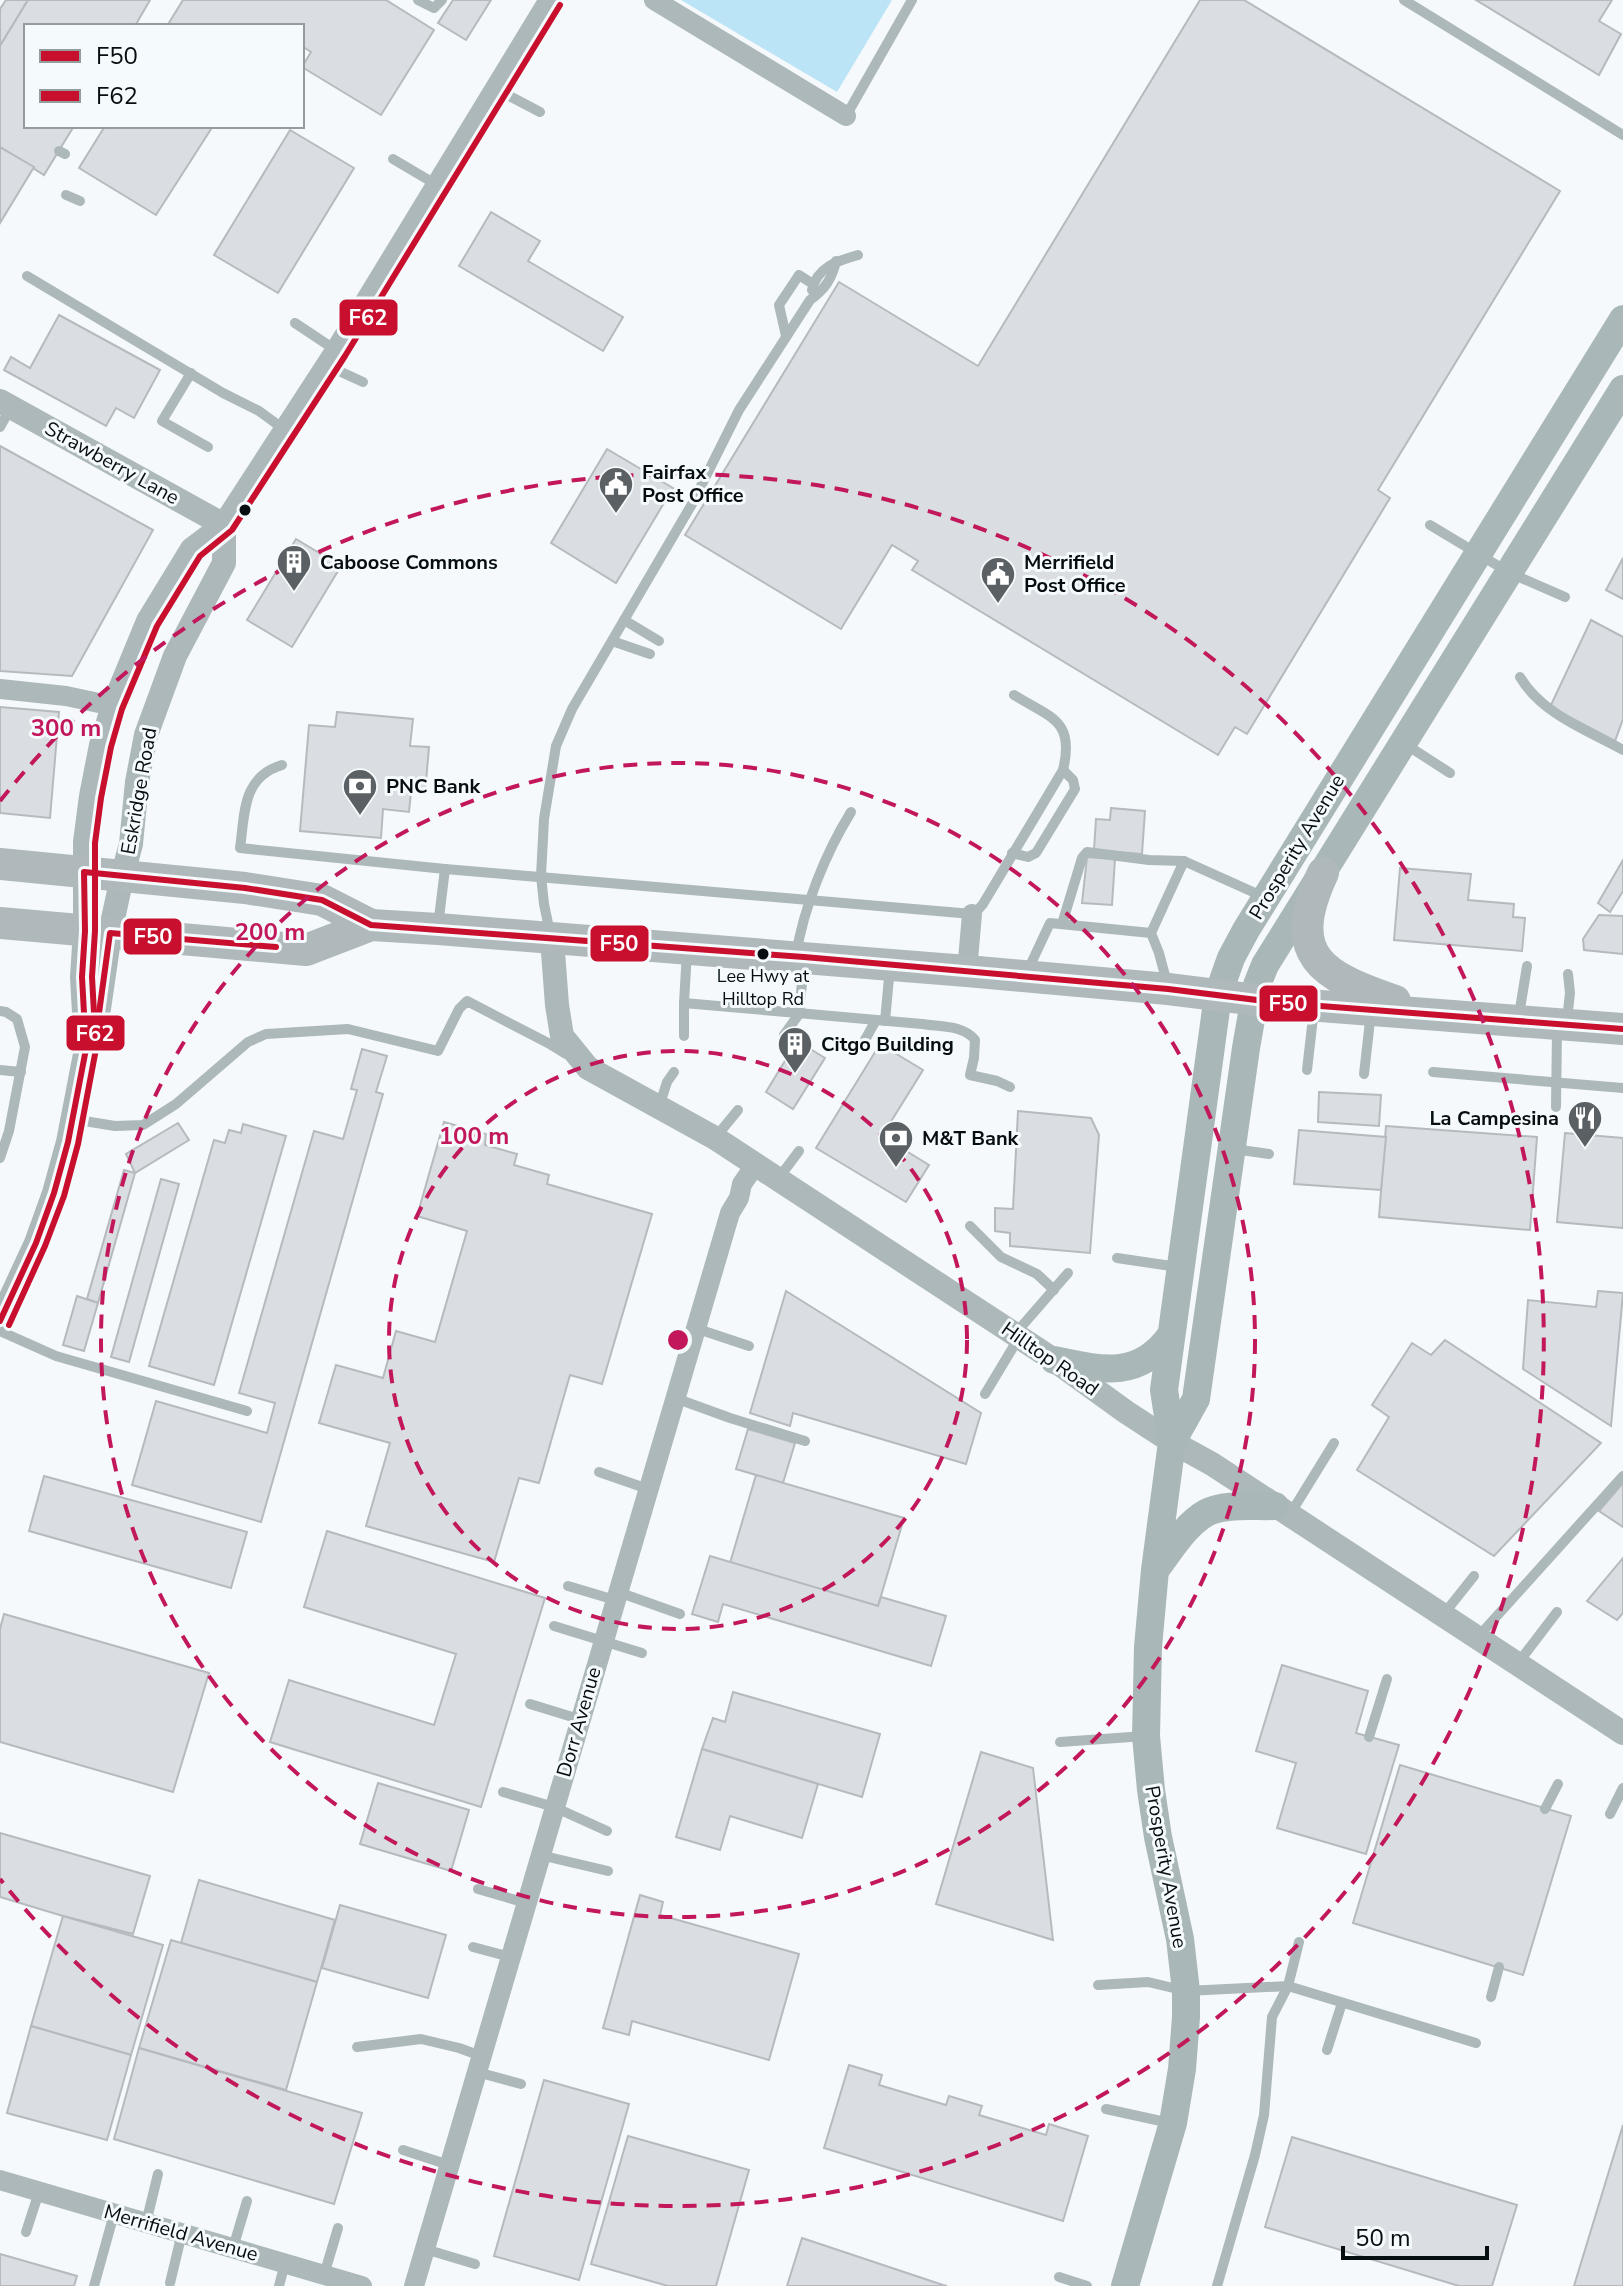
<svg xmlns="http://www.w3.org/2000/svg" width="1623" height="2286" viewBox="0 0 1623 2286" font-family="'Nunito Sans',sans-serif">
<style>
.green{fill:#bbe4f7}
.building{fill:#dadee2;stroke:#b6babe;stroke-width:2}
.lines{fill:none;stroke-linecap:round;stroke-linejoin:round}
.service{stroke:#acb8ba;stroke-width:10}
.minor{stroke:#acb8ba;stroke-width:20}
.tertiary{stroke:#acb8ba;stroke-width:24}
.secondary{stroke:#aab7b8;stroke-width:28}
.primary{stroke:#afb9bb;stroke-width:32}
.bus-1-casing{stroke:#f5fafc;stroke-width:12}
.bus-2-casing{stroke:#f5fafc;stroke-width:12}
.bus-1{stroke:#c8102e;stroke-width:6}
.bus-2{stroke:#c8102e;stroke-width:6}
.ring{fill:none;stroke:#c2185b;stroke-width:4;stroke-dasharray:14 10}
.bus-dot{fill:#060e12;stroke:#f5fafc;stroke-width:3}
.labels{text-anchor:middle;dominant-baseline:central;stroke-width:6;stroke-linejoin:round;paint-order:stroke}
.bus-label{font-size:18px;fill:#060e12;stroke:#f5fafc}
.street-label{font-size:20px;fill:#060e12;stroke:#f5fafc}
.poi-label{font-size:20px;font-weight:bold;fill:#060e12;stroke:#f5fafc;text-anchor:start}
.centre{fill:#c2185b;stroke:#f5fafc;stroke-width:4}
.ring-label{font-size:24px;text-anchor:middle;font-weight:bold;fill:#c2185b;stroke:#f5fafc;stroke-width:6;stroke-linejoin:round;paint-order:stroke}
.line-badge{stroke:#f5fafc;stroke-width:3}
.badge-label{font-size:22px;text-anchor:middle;font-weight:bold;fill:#fff}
</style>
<rect width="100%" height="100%" fill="#f6f9fb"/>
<!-- green -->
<polygon class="green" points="681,0 892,0 837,92"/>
<!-- building -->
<g class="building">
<polygon points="6,0 28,0 0,46 0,9"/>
<polygon points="28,0 150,0 135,26 26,26 26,126 74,126 44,175 0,147 0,46"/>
<polygon points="183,0 386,0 434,30 381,115 302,67 311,52 302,46 302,26 167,26"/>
<polygon points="453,0 491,0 466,40 438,23"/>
<polygon points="1200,0 1244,0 1560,191 1378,490 1390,498 1247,734 1235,727 1218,755 912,570 918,561 892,545 841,629 685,535 839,282 978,366"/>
<polygon points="1476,0 1612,0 1599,21 1621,34 1599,75"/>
<polygon points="105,126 213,126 156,215 79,168"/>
<polygon points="290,130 354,168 278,293 214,255"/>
<polygon points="0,147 34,167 0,223"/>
<polygon points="491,212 540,241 528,261 623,317 603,351 459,266"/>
<polygon points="59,315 160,370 134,418 116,408 106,426 4,370 11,357 30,368"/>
<polygon points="0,446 153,530 72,676 0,671"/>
<polygon points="607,449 673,488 616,583 551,543"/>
<polygon points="296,539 341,566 292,647 247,620"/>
<polygon points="1623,558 1623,599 1606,590"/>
<polygon points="1591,620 1623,637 1623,719 1615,741 1550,707"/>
<polygon points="0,707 59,712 50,818 0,813"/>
<polygon points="337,712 413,719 410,746 429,747 425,793 411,792 409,812 383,809 381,838 300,831 309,725 335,727"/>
<polygon points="1111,808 1145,811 1142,854 1094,850 1096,819 1110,820"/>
<polygon points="1087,857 1115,859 1112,905 1082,903"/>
<polygon points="1623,860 1623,891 1610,912 1598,903"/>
<polygon points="1400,868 1471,874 1468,900 1514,904 1513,917 1525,918 1522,951 1394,940"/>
<polygon points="1599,915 1623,916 1623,954 1584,950 1583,939"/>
<polygon points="797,1041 825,1058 793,1109 766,1092"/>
<polygon points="880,1044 923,1070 882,1136 929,1165 906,1202 816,1148"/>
<polygon points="362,1049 387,1056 376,1092 383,1094 261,1522 132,1485 156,1401 267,1433 275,1403 239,1393 314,1131 343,1139 357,1090 351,1089"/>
<polygon points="1319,1092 1381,1095 1379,1126 1318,1122"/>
<polygon points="1018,1111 1091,1118 1099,1135 1090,1253 1010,1246 1010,1233 995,1231 995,1208 1013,1209"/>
<polygon points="444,1122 486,1134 485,1145 517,1154 514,1165 549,1175 547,1184 652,1214 602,1384 570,1375 539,1483 519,1478 494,1562 366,1526 390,1443 319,1423 336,1365 383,1378 396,1331 435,1342 467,1231 417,1216"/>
<polygon points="178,1123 189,1140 135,1173 126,1154"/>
<polygon points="243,1124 286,1136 214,1385 149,1366 214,1140 225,1143 229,1130 241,1133"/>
<polygon points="1386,1126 1537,1137 1530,1230 1379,1217"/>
<polygon points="1299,1130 1386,1137 1381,1190 1294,1184"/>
<polygon points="1565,1133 1623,1138 1623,1228 1557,1222"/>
<polygon points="124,1170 135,1173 98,1303 87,1299"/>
<polygon points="161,1179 179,1184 129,1362 111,1357"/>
<polygon points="786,1291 981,1413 966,1464 793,1413 790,1426 750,1413"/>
<polygon points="1598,1291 1623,1293 1611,1426 1523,1369 1528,1300 1596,1307"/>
<polygon points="77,1296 98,1303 84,1351 63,1345"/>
<polygon points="1445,1340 1601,1443 1494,1556 1357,1470 1389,1417 1372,1405 1412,1343 1431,1355"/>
<polygon points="748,1429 795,1443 783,1483 736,1469"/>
<polygon points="756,1475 904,1518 878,1606 730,1563"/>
<polygon points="44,1476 247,1532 231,1588 29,1531"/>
<polygon points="1623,1483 1623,1527 1599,1511"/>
<polygon points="327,1531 545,1598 481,1807 270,1742 289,1680 434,1725 456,1654 304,1607"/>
<polygon points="710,1556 878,1606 881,1597 946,1616 931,1666 723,1604 718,1622 692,1614"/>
<polygon points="1623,1558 1623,1613 1617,1620 1587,1601"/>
<polygon points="4,1614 209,1673 173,1792 0,1742 0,1629"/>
<polygon points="1282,1665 1368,1691 1356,1733 1399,1745 1366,1854 1277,1828 1296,1763 1256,1751"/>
<polygon points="733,1692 880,1734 862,1797 702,1749 713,1718 725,1722"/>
<polygon points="702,1749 818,1784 802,1838 730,1816 720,1850 676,1837"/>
<polygon points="981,1752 1033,1768 1053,1940 936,1904"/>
<polygon points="1400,1765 1571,1816 1523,1975 1353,1923"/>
<polygon points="378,1783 469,1810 451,1871 360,1844"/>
<polygon points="0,1833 150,1876 133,1934 63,1916 0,1897"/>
<polygon points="199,1880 335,1920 317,1982 181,1943"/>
<polygon points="640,1895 663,1902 660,1915 799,1954 769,2060 632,2021 629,2035 603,2028"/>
<polygon points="340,1905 446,1935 428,1998 322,1968"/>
<polygon points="63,1916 163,1945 131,2055 31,2026"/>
<polygon points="171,1940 317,1982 286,2090 139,2048"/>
<polygon points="31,2026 131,2055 107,2140 7,2113"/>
<polygon points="139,2048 362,2113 334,2204 114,2139"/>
<polygon points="849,2065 882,2075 879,2085 946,2105 949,2096 982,2106 979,2115 1046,2135 1049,2124 1088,2136 1063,2221 824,2148"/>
<polygon points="544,2080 629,2104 579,2280 494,2256"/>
<polygon points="1623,2125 1623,2286 1574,2286"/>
<polygon points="628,2136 749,2170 716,2286 668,2286 591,2264"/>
<polygon points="1292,2137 1517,2205 1492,2286 1459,2286 1265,2227"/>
<polygon points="802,2238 943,2285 947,2286 787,2286"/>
<polygon points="0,2254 77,2276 74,2286 0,2286"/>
</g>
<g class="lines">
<!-- service -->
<g class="service">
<polyline points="418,0 434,8 442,0"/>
<polyline points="1404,0 1623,135"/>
<polyline points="498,90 540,112"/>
<polyline points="846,116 912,0"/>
<polyline points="59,151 65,154"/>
<polyline points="393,159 437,185"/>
<polyline points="66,195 80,201"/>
<polyline points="27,276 223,393 259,411 285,430"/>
<path d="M812,290C817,267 837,261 858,255"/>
<polyline points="295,323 337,351"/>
<polyline points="786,336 779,305 799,275 813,284"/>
<polyline points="328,366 363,382"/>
<polyline points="191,373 162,421 208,447"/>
<polyline points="0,427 11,407"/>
<polyline points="1430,525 1510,573 1565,597"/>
<polyline points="624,620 659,641"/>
<polyline points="612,641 650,654"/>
<path d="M1520,677C1542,714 1587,730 1623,750"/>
<polyline points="1405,744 1450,773"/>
<path d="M282,765C242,777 245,813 240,848L445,869L972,914L977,911L983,904L1063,770C1075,720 1051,718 1014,695"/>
<polyline points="1012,853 1028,857 1036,853 1075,789 1073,780 1063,770"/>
<polyline points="1062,924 1082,858 1087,852 1149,860 1184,861"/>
<polyline points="438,926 445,869"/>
<path d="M550,933L544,904L541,876L544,819L556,746L572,709L692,504L739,410L810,300C825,289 832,279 836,261"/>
<path d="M687,951L684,1003L922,1024C940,1027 964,1025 975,1040L974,1058L970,1075L997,1081L1010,1087"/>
<path d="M796,955C804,907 825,854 851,812"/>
<polyline points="1028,970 1050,923 1151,933"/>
<polyline points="1167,983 1159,953 1151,933 1184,861 1264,897"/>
<polyline points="0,1011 6,1012 17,1019 25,1047 9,1131 0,1158"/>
<polyline points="1519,1015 1527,966"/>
<polyline points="1567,1020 1570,993 1568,974"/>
<polyline points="885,1021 890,967"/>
<polyline points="784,1035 799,1014 804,962"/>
<polyline points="684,1036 684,1003"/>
<polyline points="861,1047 876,1020"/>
<polyline points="0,1070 21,1072"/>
<polyline points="1307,1070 1314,1009"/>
<polyline points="1433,1072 1623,1088"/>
<polyline points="1364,1074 1371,1012"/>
<polyline points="659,1107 667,1082 674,1072"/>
<polyline points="1556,1107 1557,1030"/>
<polyline points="72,1119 115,1126 143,1125 176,1104 248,1042 266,1034 348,1029 438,1051 459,1009 467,1001 548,1043 566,1054"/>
<polyline points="715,1138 738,1110"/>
<polyline points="1234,1149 1269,1154"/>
<polyline points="778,1179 799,1151"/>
<polyline points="970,1226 1001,1257 1037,1274 1054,1290"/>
<polyline points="1117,1258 1178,1267"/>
<polyline points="695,1328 749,1346"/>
<polyline points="0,1331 56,1356 247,1411"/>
<polyline points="1015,1334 1068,1273"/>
<polyline points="985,1394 1018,1339"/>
<polyline points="675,1398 730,1418 805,1441"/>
<polyline points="599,1472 648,1489"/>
<polyline points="1289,1516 1334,1443"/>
<polyline points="568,1586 615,1600"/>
<polyline points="618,1592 680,1614"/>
<polyline points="1443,1615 1474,1576"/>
<polyline points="554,1626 642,1653"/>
<polyline points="1477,1638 1623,1476"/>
<polyline points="1518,1663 1557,1612"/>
<polyline points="530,1704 579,1719"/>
<polyline points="1369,1737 1387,1679"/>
<polyline points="1060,1742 1145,1736"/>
<polyline points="503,1792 554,1807 607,1831"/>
<polyline points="1545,1809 1558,1784"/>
<polyline points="1610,1814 1623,1788"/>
<polyline points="540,1855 608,1871"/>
<polyline points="478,1889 526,1903"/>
<polyline points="473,1947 510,1957"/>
<polyline points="1098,1985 1148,1982 1186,1991 1288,1986 1476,2043"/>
<polyline points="1491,1997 1499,1967"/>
<polyline points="357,2047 421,2039 459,2048 481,2056"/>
<polyline points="1327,2050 1342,2003"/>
<polyline points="477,2072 521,2084"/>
<polyline points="1106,2109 1170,2123"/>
<polyline points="403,2150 449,2165"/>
<polyline points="146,2223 158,2174"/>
<polyline points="26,2232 39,2192"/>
<polyline points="233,2248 247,2201"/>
<polyline points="425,2249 475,2264"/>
<polyline points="324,2275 338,2228"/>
<polyline points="1059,2277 1087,2286"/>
<polyline points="170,2283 182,2233"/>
<polyline points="94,2286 114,2214"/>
<polyline points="279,2286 285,2263"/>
<polyline points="1217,2286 1255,2155 1264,2115 1272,2017 1288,1986 1299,1942"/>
</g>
<!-- minor -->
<g class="minor">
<polyline points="654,0 846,116"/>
<polyline points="0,689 66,696 113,706"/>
<polyline points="967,971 972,914"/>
<polyline points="0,2180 362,2286"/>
<polyline points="414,2286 730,1213 739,1198 742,1184 756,1164"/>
</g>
<!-- tertiary -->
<g class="tertiary">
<polyline points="0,401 224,525"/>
<polyline points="552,939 557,1005 562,1036 588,1068 715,1138 1054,1360 1126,1412 1172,1442 1212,1464 1623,1733"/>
<polyline points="86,1049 82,977 85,931 85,842 91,796 101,745 113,706 148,621 192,549 224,525 239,502 337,351 551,0"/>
<polyline points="0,1321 36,1243 54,1193 68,1142 86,1049 96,1029 110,933 122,877 131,844 137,782 146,735 175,656 224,563 224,525"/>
</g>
<!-- secondary -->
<g class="secondary">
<path d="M1054,1360C1101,1370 1139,1380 1171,1335"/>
<polyline points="1172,1442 1196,1399 1246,1048 1257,985 1265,965 1623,389"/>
<path d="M1156,1569C1170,1551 1185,1525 1206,1513C1225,1503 1254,1507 1275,1506"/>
<polyline points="1125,2286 1173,2123 1182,2069 1186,2017 1186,1991 1180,1939 1158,1837 1151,1790 1146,1736 1148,1647 1155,1570 1172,1442 1164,1390 1218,995 1231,958 1246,930 1623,319"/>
</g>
<!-- primary -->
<g class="primary">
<polyline points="0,864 245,888 322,900 371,925"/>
<path d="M1323,873C1284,956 1322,976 1395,1001"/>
<polyline points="0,923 306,950 371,925 438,929 967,971 1168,989 1281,1003 1623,1029"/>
</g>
<!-- bus-1 casing -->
<g class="bus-1-casing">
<g id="bus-1">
<polyline points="99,1013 110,933 276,947"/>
<polyline points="0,1321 36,1243 54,1193 68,1142 86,1049 82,977 85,931 84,872 245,888 322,900 371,925 804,957 1168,989 1281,1003 1623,1029"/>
</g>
</g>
<!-- bus-2 casing -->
<g class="bus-2-casing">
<polyline id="bus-2" points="9,1325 45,1246 64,1196 78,1144 96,1049 92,977 95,931 95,843 101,798 111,747 122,709 157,626 200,556 232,530 345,356 560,5"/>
</g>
<!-- bus-1 -->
<use href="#bus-1" class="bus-1"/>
<!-- bus-2 -->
<use href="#bus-2" class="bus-2"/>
</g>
<!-- distance rings -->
<g class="ring">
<circle cx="678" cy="1340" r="289"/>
<circle cx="678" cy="1340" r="577"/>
<path d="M0 801A866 866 0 1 1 0 1879"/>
</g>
<!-- icons -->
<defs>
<g id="civic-pin" transform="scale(1.8)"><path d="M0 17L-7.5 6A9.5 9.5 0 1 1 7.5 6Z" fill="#5a6064" stroke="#f5fafc"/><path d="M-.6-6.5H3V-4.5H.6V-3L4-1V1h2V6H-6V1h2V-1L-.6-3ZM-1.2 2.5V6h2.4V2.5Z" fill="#fff"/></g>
<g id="building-pin" transform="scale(1.8)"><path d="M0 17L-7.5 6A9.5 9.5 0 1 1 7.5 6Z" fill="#5a6064" stroke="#f5fafc"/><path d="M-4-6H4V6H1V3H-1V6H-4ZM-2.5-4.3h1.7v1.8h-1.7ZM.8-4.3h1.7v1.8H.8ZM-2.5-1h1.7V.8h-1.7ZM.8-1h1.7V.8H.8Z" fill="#fff"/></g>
<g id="bank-pin" transform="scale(1.8)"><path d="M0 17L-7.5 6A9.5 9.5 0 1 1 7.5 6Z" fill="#5a6064" stroke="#f5fafc"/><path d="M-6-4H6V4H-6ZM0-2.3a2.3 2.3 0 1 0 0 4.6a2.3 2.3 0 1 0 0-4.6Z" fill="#fff"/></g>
<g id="restaurant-pin" transform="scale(1.8)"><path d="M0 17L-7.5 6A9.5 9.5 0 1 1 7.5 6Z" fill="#5a6064" stroke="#f5fafc"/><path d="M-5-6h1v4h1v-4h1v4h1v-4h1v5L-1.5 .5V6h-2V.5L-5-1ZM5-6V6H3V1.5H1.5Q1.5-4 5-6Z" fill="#fff"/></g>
</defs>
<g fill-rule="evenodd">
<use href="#civic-pin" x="616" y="484"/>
<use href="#building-pin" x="294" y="562"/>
<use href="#civic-pin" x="998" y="574"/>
<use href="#bank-pin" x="360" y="786"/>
<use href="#building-pin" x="795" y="1044"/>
<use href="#restaurant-pin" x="1585" y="1118"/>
<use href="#bank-pin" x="896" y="1138"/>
</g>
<!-- markers -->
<g class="bus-dot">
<circle cx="245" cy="510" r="7"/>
<circle cx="763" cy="954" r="7"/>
</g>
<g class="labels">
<!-- bus labels -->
<g class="bus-label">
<text x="763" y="976">Lee Hwy at<tspan x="763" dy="23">Hilltop Rd</tspan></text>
</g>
<!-- street labels -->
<g class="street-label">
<text transform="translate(112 463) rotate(29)">Strawberry Lane</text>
<text transform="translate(139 791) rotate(-80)">Eskridge Road</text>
<text transform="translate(1297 847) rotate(-59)">Prosperity Avenue</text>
<text transform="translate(1050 1359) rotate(35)">Hilltop Road</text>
<text transform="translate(579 1722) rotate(-74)">Dorr Avenue</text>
<text transform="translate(1166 1867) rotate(80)">Prosperity Avenue</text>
<text transform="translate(181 2233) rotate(16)">Merrifield Avenue</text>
</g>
<!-- poi labels -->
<g class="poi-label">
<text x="642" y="472">Fairfax<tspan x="642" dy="23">Post Office</tspan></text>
<text x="320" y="562">Caboose Commons</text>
<text x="1024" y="562">Merrifield<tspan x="1024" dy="23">Post Office</tspan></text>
<text x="386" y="786">PNC Bank</text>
<text x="821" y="1044">Citgo Building</text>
<text x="1559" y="1118" text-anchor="end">La Campesina</text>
<text x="922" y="1138">M&amp;T Bank</text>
</g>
</g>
<circle cx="678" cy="1340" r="12" class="centre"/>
<g class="ring-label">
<text x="66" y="736">300 m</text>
<text x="270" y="940">200 m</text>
<text x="474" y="1144">100 m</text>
</g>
<g class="line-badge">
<rect x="338" y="298" width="61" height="39" rx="8" fill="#c8102e"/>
<rect x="122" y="917" width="61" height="39" rx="8" fill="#c8102e"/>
<rect x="589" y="924" width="61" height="39" rx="8" fill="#c8102e"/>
<rect x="1258" y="984" width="61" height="39" rx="8" fill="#c8102e"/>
<rect x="65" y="1014" width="61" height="38" rx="8" fill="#c8102e"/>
</g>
<g class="badge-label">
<text x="368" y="325">F62</text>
<text x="153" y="944">F50</text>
<text x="619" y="951">F50</text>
<text x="1288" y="1011">F50</text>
<text x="95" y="1041">F62</text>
</g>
<!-- legend -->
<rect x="24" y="24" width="280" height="104" fill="#f5fafc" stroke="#959c9e" stroke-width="2"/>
<rect x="40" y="50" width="40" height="12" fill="#c8102e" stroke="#959c9e" stroke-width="2"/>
<text x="96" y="64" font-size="24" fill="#060e12">F50</text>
<rect x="40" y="90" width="40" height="12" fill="#c8102e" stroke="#959c9e" stroke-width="2"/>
<text x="96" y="104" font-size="24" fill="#060e12">F62</text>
<!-- scale -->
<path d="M1343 2246v12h144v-12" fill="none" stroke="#060e12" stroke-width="4"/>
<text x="1355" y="2246" font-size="24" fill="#060e12" stroke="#f5fafc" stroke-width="6" paint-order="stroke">50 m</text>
</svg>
